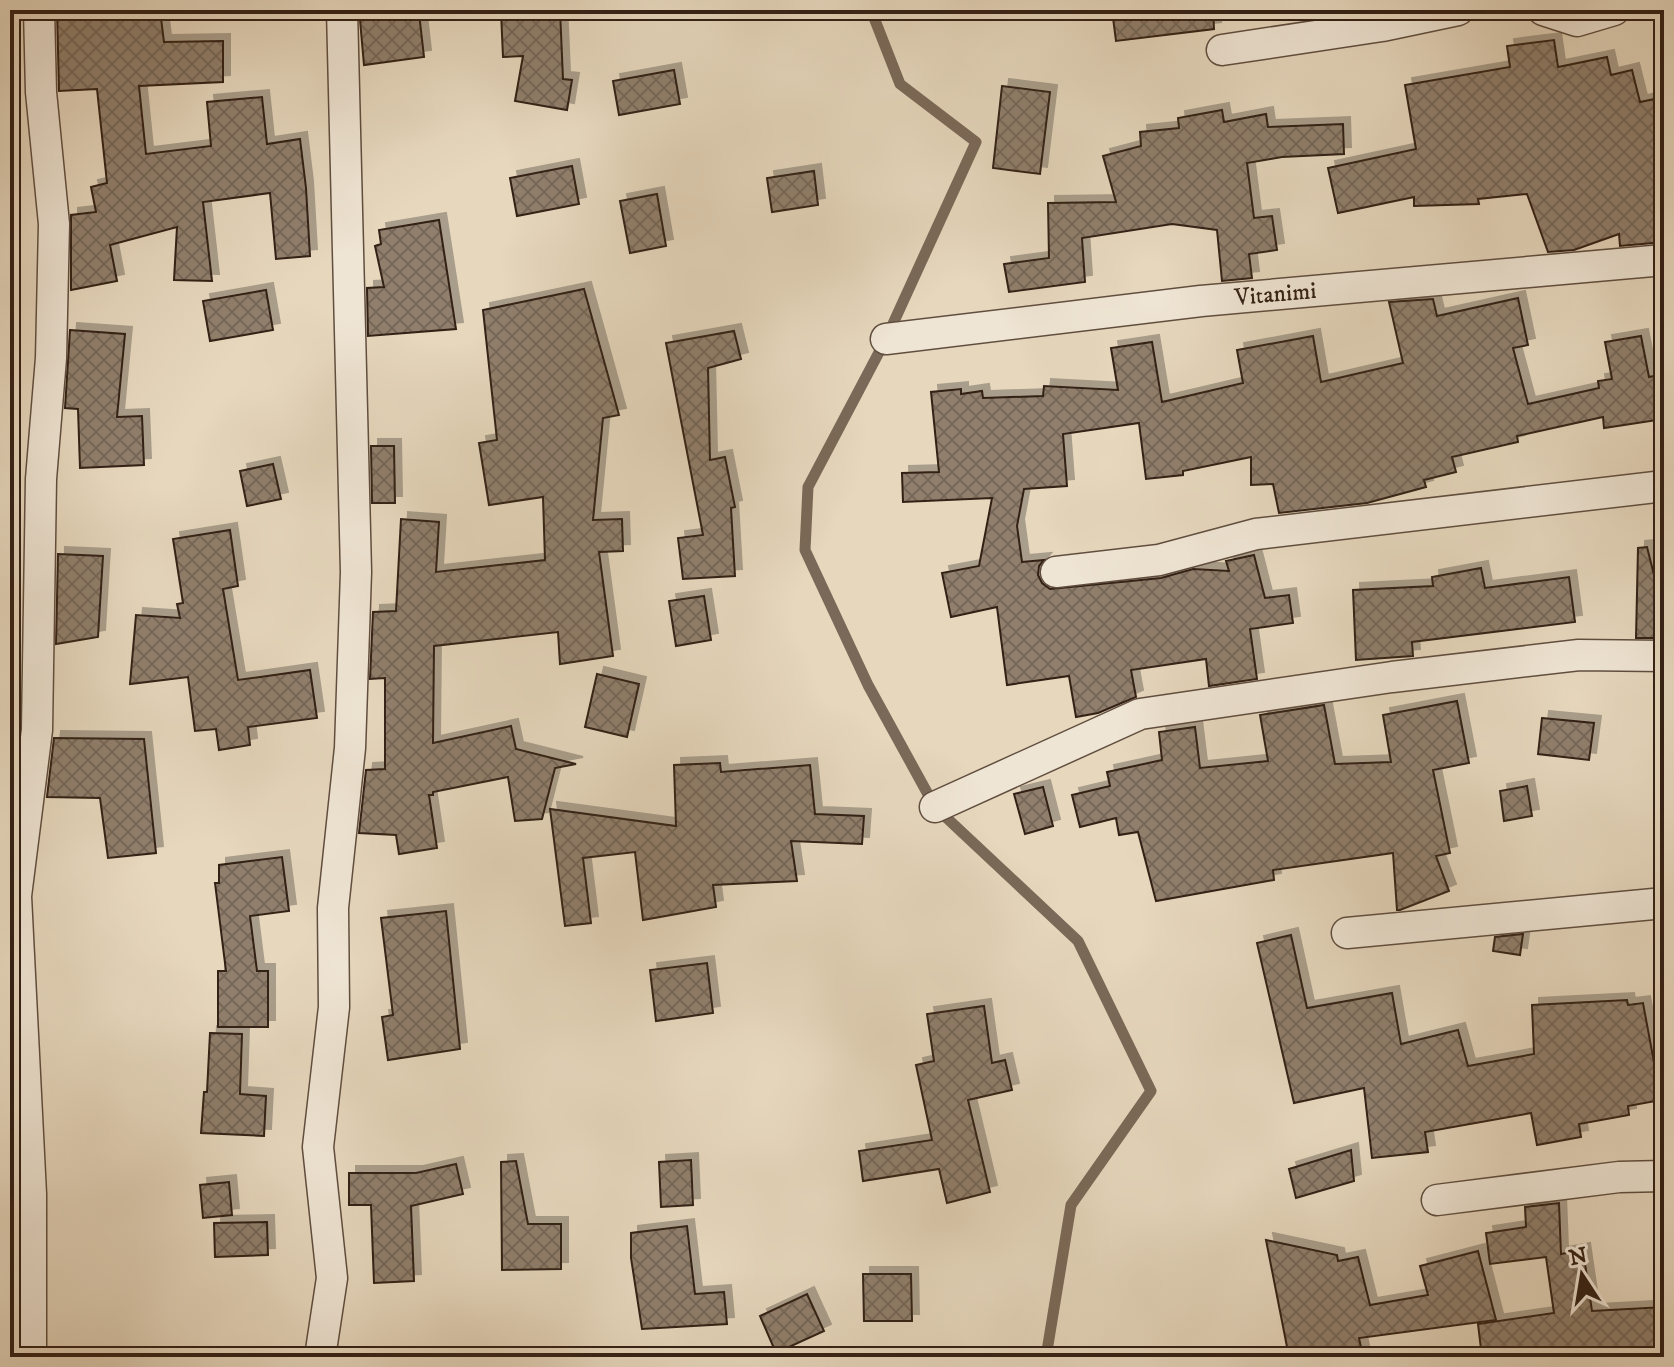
<svg xmlns="http://www.w3.org/2000/svg" width="1674" height="1367" viewBox="0 0 1674 1367" font-family="'IM FELL DW Pica',serif">
<style>
.lines{fill:none;stroke-linecap:round;stroke-linejoin:round}
.stream{stroke:#7a6958;stroke-width:11}
.building{fill:url(#building-cross-hatch);stroke:#332015;stroke-width:2;filter:url(#shadow)}
.minor-casing{stroke:#604e3f;stroke-width:33}
.minor{stroke:#efe5d4;stroke-width:30}
.labels{text-anchor:middle;dominant-baseline:central;stroke-width:6;stroke-linejoin:round;paint-order:stroke}
.street-label{font-size:24px;fill:#332015;stroke:#efe5d4}
</style>
<defs>
<pattern id="building-cross-hatch" width="8" height="8" patternUnits="userSpaceOnUse" patternTransform="scale(2)"><rect width="8" height="8" fill="#907f6c"/><path d="M0 0l8 8M0 8l8-8" fill="none" stroke="#766858"/></pattern>
<filter id="shadow"><feDropShadow dx="7" dy="-7" stdDeviation="0" flood-color="#0004"/></filter>
</defs>
<rect width="100%" height="100%" fill="#e6d7bd"/>
<filter id="stains"><feTurbulence type="fractalNoise" baseFrequency=".0025" numOctaves="4"/><feColorMatrix values="0 0 0 0 .2 0 0 0 0 .09 0 0 0 0 .02 0 0 0 .5 -.17"/></filter>
<radialGradient id="worn" r=".72"><stop offset=".6" stop-color="#630" stop-opacity="0"/><stop offset="1" stop-color="#630" stop-opacity=".3"/></radialGradient>
<g class="lines">
<!-- stream -->
<polyline class="stream" points="871,10 900,84 976,142 886,339 808,487 805,550 868,685 935,807 1078,941 1151,1091 1071,1205 1046,1357"/>
</g>
<!-- building -->
<g class="building">
<polygon points="57,10 68,10 70,19 129,14 128,10 160,10 164,42 223,41 223,82 139,86 146,154 211,146 207,102 262,97 267,144 300,139 306,188 310,256 276,259 270,193 203,202 212,281 174,280 177,227 110,245 117,281 71,290 71,215 96,212 91,187 107,183 97,89 59,91"/>
<polygon points="560,10 563,79 572,80 567,110 515,101 523,56 503,57 501,12"/>
<polygon points="1112,10 1213,10 1214,29 1116,41"/>
<polygon points="419,13 424,57 364,65 360,20"/>
<polygon points="1554,40 1558,67 1607,57 1611,75 1632,70 1640,102 1664,97 1664,242 1620,246 1619,234 1574,250 1548,252 1527,194 1478,199 1479,204 1414,206 1414,197 1338,213 1328,168 1416,149 1405,85 1510,67 1507,46"/>
<polygon points="674,70 680,104 619,115 613,81"/>
<polygon points="1002,86 1050,92 1040,174 993,168"/>
<polygon points="1222,110 1224,122 1266,114 1268,127 1343,124 1344,154 1282,157 1247,163 1254,218 1272,216 1277,250 1249,254 1252,278 1222,281 1217,230 1172,224 1082,238 1085,282 1009,292 1004,264 1049,258 1048,203 1116,202 1103,156 1141,146 1140,132 1179,128 1178,118"/>
<polygon points="572,166 579,204 517,216 510,178"/>
<polygon points="814,171 818,205 772,212 767,178"/>
<polygon points="657,194 666,246 630,253 620,201"/>
<polygon points="439,220 456,329 368,336 367,288 384,287 375,246 381,244 379,230"/>
<polygon points="584,289 619,415 603,418 593,520 622,519 623,551 599,552 613,656 560,664 558,632 434,646 433,743 511,726 516,749 576,764 555,768 542,819 515,821 508,777 433,792 433,795 429,795 437,848 399,854 396,835 359,833 366,770 385,769 385,678 370,679 373,612 396,611 401,519 439,522 436,572 545,560 543,497 489,505 479,443 497,440 483,310"/>
<polygon points="266,290 273,330 210,341 203,301"/>
<polygon points="1518,298 1528,345 1513,348 1528,404 1599,388 1598,381 1612,379 1605,342 1641,336 1649,377 1664,374 1664,419 1604,428 1603,417 1517,436 1518,442 1452,457 1456,472 1424,480 1426,487 1367,503 1279,513 1273,484 1251,485 1251,457 1183,471 1183,475 1146,479 1139,423 1063,434 1067,486 1024,489 1017,526 1022,562 1044,560 1039,566 1038,575 1042,583 1050,589 1161,578 1193,569 1229,571 1226,561 1254,555 1265,598 1289,595 1293,623 1250,629 1257,679 1209,686 1206,659 1131,670 1136,697 1098,713 1076,717 1069,676 1007,685 997,607 951,617 942,573 979,566 992,498 903,502 902,473 939,472 931,392 961,389 961,394 982,391 983,398 1043,396 1044,386 1118,390 1111,348 1152,342 1162,402 1243,383 1237,350 1313,336 1321,382 1403,363 1389,302 1433,299 1437,316"/>
<polygon points="70,330 125,334 117,417 142,416 144,465 80,468 78,409 65,408"/>
<polygon points="734,331 741,359 708,368 710,460 725,457 735,507 731,508 735,576 683,579 678,538 703,535 666,343"/>
<polygon points="371,446 394,446 395,503 372,503"/>
<polygon points="273,464 281,499 247,506 240,471"/>
<polygon points="230,530 238,586 223,589 238,680 310,670 317,718 248,727 250,745 219,750 216,729 195,731 188,677 130,684 136,615 180,618 177,604 183,603 173,539"/>
<polygon points="1647,547 1664,615 1664,638 1636,638 1638,548"/>
<polygon points="58,554 103,556 98,637 56,644"/>
<polygon points="1481,568 1485,588 1569,577 1575,622 1412,642 1413,656 1356,660 1353,590 1433,586 1432,577"/>
<polygon points="704,596 711,640 676,646 669,601"/>
<polygon points="597,674 639,684 627,737 585,727"/>
<polygon points="1457,701 1469,763 1433,770 1450,853 1436,856 1449,891 1400,910 1397,910 1393,853 1273,870 1274,880 1156,901 1138,832 1119,835 1116,818 1080,827 1072,795 1110,786 1107,772 1162,760 1159,732 1195,727 1200,768 1268,761 1260,715 1324,705 1335,764 1391,762 1383,715"/>
<polygon points="1542,718 1594,723 1589,760 1538,754"/>
<polygon points="54,738 144,739 156,853 108,858 100,798 47,797"/>
<polygon points="720,763 721,772 810,765 815,814 864,816 862,844 791,841 797,881 713,885 716,907 643,920 635,852 583,858 591,923 565,926 550,809 676,826 674,765"/>
<polygon points="1527,786 1532,816 1504,821 1500,791"/>
<polygon points="1043,787 1053,826 1025,834 1014,794"/>
<polygon points="282,857 289,911 250,916 257,971 268,971 268,1027 218,1027 218,971 226,971 215,883 219,883 219,865"/>
<polygon points="446,911 460,1049 388,1060 382,1017 393,1015 381,918"/>
<polygon points="1523,934 1520,955 1493,951 1495,937"/>
<polygon points="1291,935 1307,1008 1392,993 1401,1044 1458,1030 1468,1066 1534,1054 1532,1005 1627,1000 1628,1005 1643,1003 1661,1100 1628,1106 1629,1115 1579,1124 1581,1137 1537,1145 1531,1113 1425,1132 1428,1152 1372,1158 1364,1088 1294,1103 1257,943"/>
<polygon points="707,963 713,1013 656,1021 650,970"/>
<polygon points="984,1006 992,1063 1005,1060 1012,1090 968,1100 990,1192 947,1203 939,1169 863,1181 859,1151 932,1140 916,1065 934,1061 927,1014"/>
<polygon points="210,1033 242,1034 240,1094 266,1096 264,1136 201,1133 204,1092 207,1092"/>
<polygon points="1351,1150 1354,1181 1296,1198 1289,1169"/>
<polygon points="691,1160 693,1205 661,1207 659,1162"/>
<polygon points="516,1161 528,1224 561,1224 561,1269 502,1270 501,1162"/>
<polygon points="456,1164 463,1194 411,1206 414,1281 374,1283 371,1205 349,1205 349,1173 416,1173"/>
<polygon points="229,1182 232,1215 203,1218 200,1185"/>
<polygon points="1559,1203 1561,1254 1583,1250 1592,1311 1664,1307 1664,1351 1597,1355 1598,1357 1482,1357 1478,1324 1554,1313 1546,1257 1490,1264 1486,1233 1526,1227 1525,1207"/>
<polygon points="267,1222 268,1255 215,1257 214,1223"/>
<polygon points="687,1226 695,1294 724,1292 727,1324 642,1329 631,1258 631,1233"/>
<polygon points="1266,1240 1337,1255 1338,1261 1358,1257 1370,1305 1428,1295 1420,1266 1478,1251 1496,1320 1359,1338 1363,1357 1289,1357"/>
<polygon points="863,1274 911,1274 912,1321 864,1321"/>
<polygon points="807,1294 824,1331 776,1353 760,1316"/>
</g>
<g class="lines">
<!-- minor casing -->
<g class="minor-casing">
<g id="minor">
<polyline points="1543,10 1577,21 1614,10"/>
<polyline points="1222,50 1382,26 1458,10"/>
<path id="s1" d="M886,339L1201,301L1664,260"/>
<polyline points="1056,572 1159,560 1256,534 1664,486"/>
<polyline points="935,807 1140,714 1392,677 1579,655 1664,656"/>
<polyline points="1347,933 1664,903"/>
<polyline points="1437,1200 1619,1177 1664,1176"/>
<polyline points="31,1357 31,1194 16,896 37,730 41,479 51,358 54,224 41,92 39,10"/>
<polyline points="320,1357 332,1278 318,1147 334,1007 333,908 350,748 356,572 342,10"/>
</g>
</g>
<!-- minor -->
<use href="#minor" class="minor"/>
</g>
<g class="labels">
<!-- street labels -->
<g class="street-label">
<text stroke="none"><textPath href="#s1" startOffset="392">Vitanimi</textPath></text>
</g>
</g>
<!-- margin -->
<rect width="1674" height="1367" fill="none" stroke="#e6d7bd" stroke-width="40"/>
<rect x="12" y="12" width="1650" height="1343" fill="none" stroke="#332015" stroke-width="4"/>
<rect x="20" y="20" width="1634" height="1327" fill="none" stroke="#332015" stroke-width="2"/>
<!-- north arrow -->
<g transform="translate(1582 1275) rotate(348)" stroke="#efe5d4" stroke-width="6" paint-order="stroke">
<path d="M0-6L14 30L0 20L-14 30Z" fill="#332015"/>
<text y="-12" font-size="22" font-weight="bold" text-anchor="middle" fill="#332015">N</text>
</g>
<rect width="100%" height="100%" filter="url(#stains)"/>
<rect width="100%" height="100%" fill="url(#worn)"/>
</svg>
